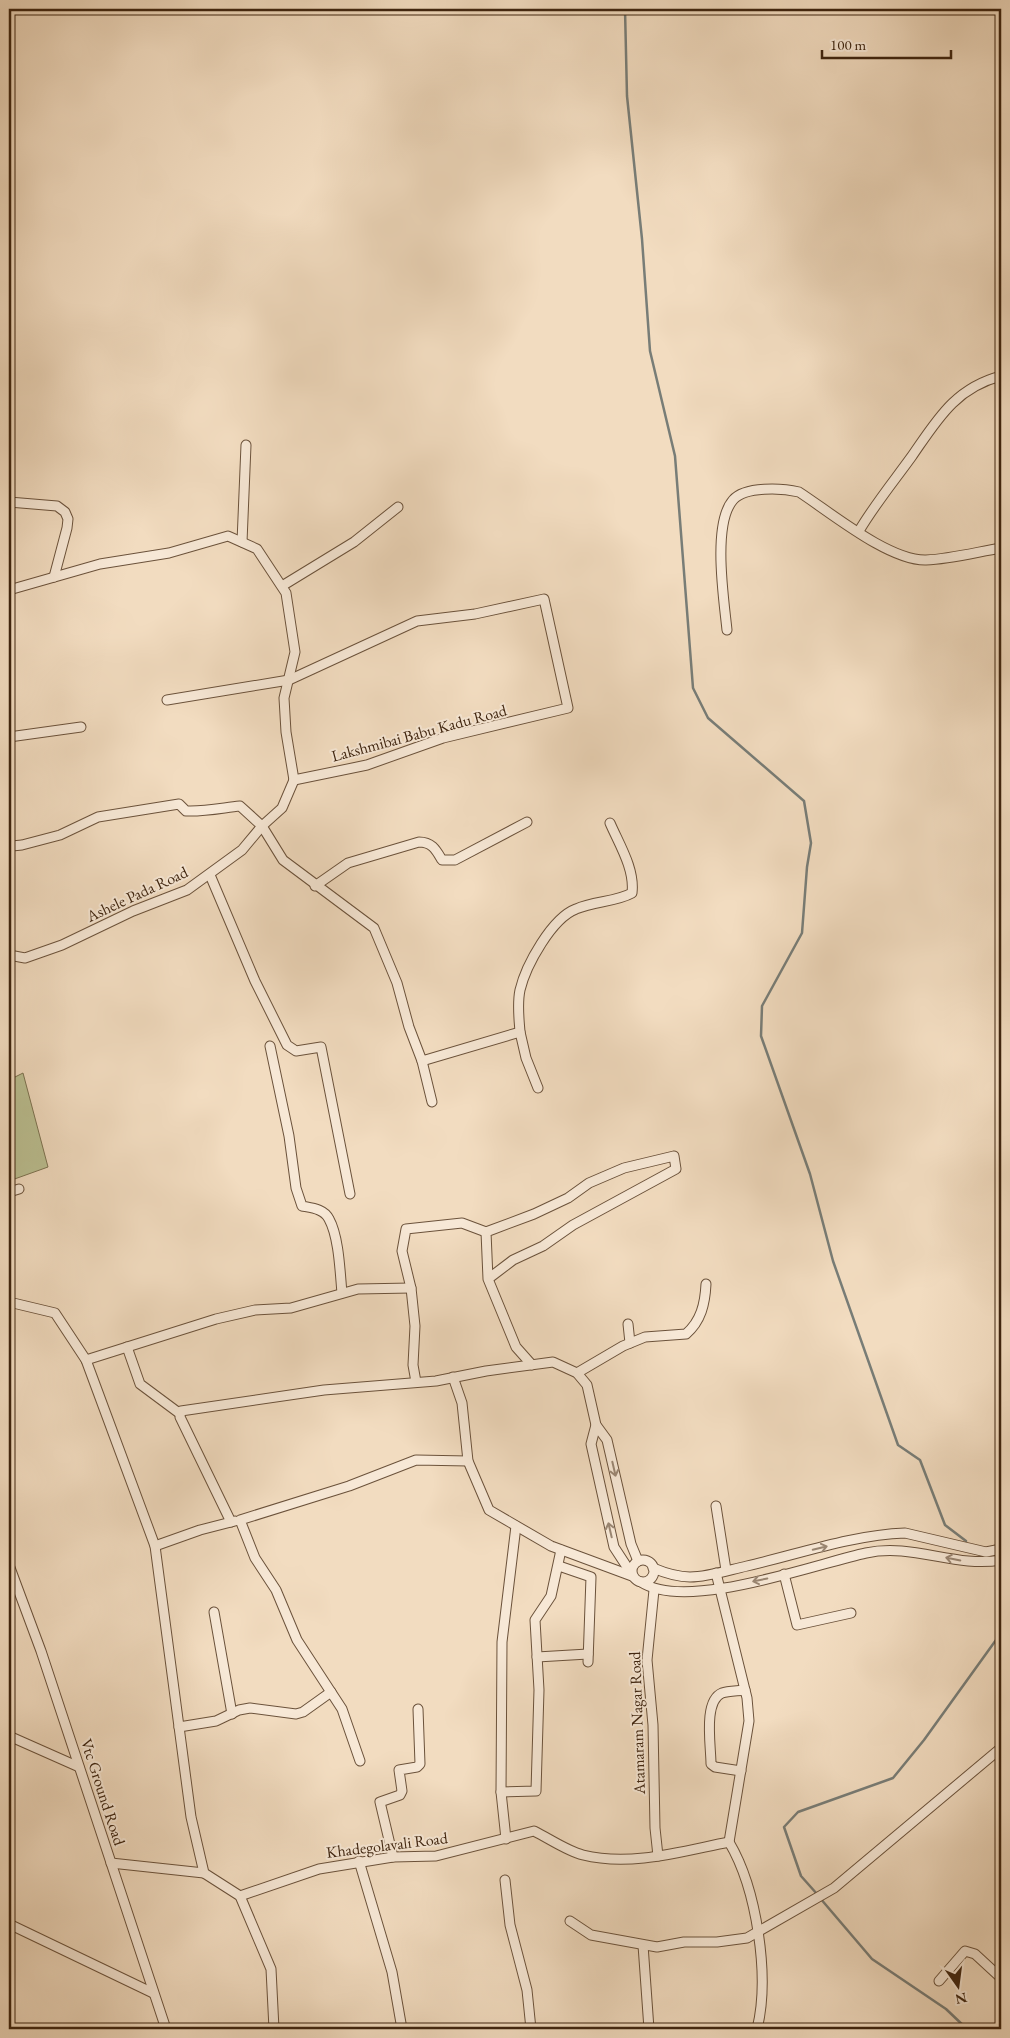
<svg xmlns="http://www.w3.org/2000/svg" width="1010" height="2038" viewBox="0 0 1010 2038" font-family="'EB Garamond',serif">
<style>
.green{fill:#bbc092;stroke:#7c7250}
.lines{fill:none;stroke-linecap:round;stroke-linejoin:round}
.stream{stroke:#787d77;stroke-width:2.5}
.minor-casing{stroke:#6b523b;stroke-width:11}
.minor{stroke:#f7e8d6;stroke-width:9}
.oneway{stroke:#9a8672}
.labels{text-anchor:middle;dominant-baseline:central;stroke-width:4;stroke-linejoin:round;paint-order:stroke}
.street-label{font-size:16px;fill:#3e240f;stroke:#f7e8d6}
</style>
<rect width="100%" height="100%" fill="#f2dcc0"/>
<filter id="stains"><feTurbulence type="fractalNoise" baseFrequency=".004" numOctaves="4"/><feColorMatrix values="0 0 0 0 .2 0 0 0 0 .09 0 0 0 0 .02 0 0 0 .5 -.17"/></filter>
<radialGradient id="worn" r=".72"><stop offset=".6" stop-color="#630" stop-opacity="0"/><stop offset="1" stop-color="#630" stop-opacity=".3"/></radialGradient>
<!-- green -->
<polygon class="green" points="23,1073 48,1167 9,1181 9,1080"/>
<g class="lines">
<!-- stream -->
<g class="stream">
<polyline points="625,9 627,96 642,239 650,351 675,456 693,688 708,718 804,801 811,843 807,867 802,933 762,1006 761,1036 810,1174 833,1261 898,1445 920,1460 945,1525 966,1541"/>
<polyline points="817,1894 801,1876 784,1827 798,1812 893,1778 924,1740 1001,1633"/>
<polyline points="820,1898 872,1959 946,2009 967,2029"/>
</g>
<!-- minor casing -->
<g class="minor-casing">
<g id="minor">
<polyline points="9,502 57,506 65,512 68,519 67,528 54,577"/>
<path d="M859,531C875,504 894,481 912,456C937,420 955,388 1001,376"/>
<polyline points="242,542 246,445"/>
<polyline points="282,586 354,542 398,507"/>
<polyline points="9,590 100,564 169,553 228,536 257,549 286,593 295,652 284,698 286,732 294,780"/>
<path d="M727,630C724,600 712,524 733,500C745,486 782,488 799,492C830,512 889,561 926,560C950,559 977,552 1001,548"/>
<polyline points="167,700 289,680 417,621 475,614 544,599 568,708 443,738 367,765 294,780"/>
<polyline points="9,737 81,727"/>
<path d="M9,844L12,846L22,845L60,835L98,817L179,804L186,811C203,812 222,808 240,806L262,826L283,860L374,928L397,983L409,1027L422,1061L520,1032L526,1058L538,1088"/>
<polyline points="210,875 255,981 287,1045 296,1051 321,1047 350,1194"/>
<path d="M315,886L348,863L419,842C432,842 436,850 442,860H455L527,822"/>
<polyline points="9,955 25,958 62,945 133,911 187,890 242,850 262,826 282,808 294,780"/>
<path d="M520,1032C519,1018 517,1004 520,990C526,965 552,918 576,909C594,901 616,902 632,893C635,869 619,844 610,823"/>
<path d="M270,1046L289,1136L296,1188L302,1206C312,1208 324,1209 329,1219C339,1237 340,1272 342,1293"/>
<polyline points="422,1061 432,1102"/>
<polyline points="9,1192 19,1189"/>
<polyline points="488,1279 513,1260 543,1246 573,1225 676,1169 674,1156 624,1168 589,1183 568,1198 534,1214 486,1232 488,1279 516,1347 532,1365"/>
<polyline points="9,1302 55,1313 86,1360 155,1546 191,1817 204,1873 240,1896 271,1969 274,2029"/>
<polyline points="628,1324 630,1343"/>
<polyline points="127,1347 140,1384 179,1413"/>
<polyline points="86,1360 216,1319 255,1310 291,1308 358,1289 411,1288"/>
<path d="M577,1373L623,1346L645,1337L686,1334C701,1321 705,1304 706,1284"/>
<polyline points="453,1377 462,1403 468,1461 489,1510 551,1546 632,1576"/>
<polyline points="416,1382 413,1365 415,1326 411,1288 402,1251 406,1229 462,1223 486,1232"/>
<polyline points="596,1425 591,1444 614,1547 631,1573"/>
<polyline points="716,1506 726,1570"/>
<polyline points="231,1522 180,1417 181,1411 324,1390 436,1381 486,1371 553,1362 577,1373 587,1385 596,1425 607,1440 631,1544 638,1561"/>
<polyline points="155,1546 200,1530 235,1521"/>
<circle cx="643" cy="1571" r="11"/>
<polyline points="9,1565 41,1651 166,2029"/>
<polyline points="559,1566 591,1577 588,1662"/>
<path d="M653,1568C665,1573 678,1577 690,1577C709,1577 729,1570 747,1566C799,1554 852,1535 905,1533L986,1552L1001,1549"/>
<polyline points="716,1573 747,1698 749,1721 729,1842"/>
<polyline points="784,1574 797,1625 851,1613"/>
<path d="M641,1582C686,1612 815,1564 866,1553C913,1543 955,1568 1001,1560"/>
<polyline points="654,1590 647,1660 653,1725 655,1828 658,1856"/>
<polyline points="214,1612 232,1714"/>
<polyline points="537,1657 588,1654"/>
<polyline points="179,1727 216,1721 239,1710 250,1708 296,1714 303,1712 331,1692"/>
<polyline points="9,1736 79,1767"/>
<polyline points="360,1761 342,1709 297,1640 276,1590 255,1558 240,1520 349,1486 416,1460 468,1461"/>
<path d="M741,1771L715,1767L711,1764C711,1746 703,1701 722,1693C728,1691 738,1691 745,1690"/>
<polyline points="501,1792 536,1791 539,1690 535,1620 551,1596 561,1550"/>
<polyline points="506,1839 501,1792 502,1642 516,1526"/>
<polyline points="393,1857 380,1802 400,1795 402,1791 399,1770 417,1767 420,1764 418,1709"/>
<polyline points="359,1861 392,1972 402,2029"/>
<polyline points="111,1863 204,1873"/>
<polyline points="505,1880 510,1925 527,1990 531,2029"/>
<path d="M240,1896L319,1869L393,1857L436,1856L534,1831C550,1839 567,1851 583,1855C631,1867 683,1851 729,1842C757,1889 770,1977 757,2029"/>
<polyline points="570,1921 591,1935 657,1947 684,1942 717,1942 747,1938 834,1888 1001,1748"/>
<polyline points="9,1924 153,1993"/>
<polyline points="643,1945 649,2029"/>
<polyline points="939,1981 965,1951 975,1954 1001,1978"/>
</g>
</g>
<!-- minor -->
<use href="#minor" class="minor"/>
</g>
<!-- one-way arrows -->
<defs><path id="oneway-shaft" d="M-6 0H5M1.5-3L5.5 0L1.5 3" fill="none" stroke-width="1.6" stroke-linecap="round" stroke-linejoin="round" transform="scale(1.25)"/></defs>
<g class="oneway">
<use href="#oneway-shaft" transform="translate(614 1469) rotate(77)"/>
<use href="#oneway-shaft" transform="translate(610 1530) rotate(-103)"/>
<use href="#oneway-shaft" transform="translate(820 1548) rotate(-14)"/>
<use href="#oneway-shaft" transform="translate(953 1559) rotate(-169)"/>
<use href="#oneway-shaft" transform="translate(760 1580) rotate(168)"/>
</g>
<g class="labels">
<!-- street labels -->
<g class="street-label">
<text transform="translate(419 733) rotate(-15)">Lakshmibai Babu Kadu Road</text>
<text transform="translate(137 894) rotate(-25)">Ashele Pada Road</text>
<text transform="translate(637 1723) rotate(-92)">Atamaram Nagar Road</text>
<text transform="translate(103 1792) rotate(72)">Vtc Ground Road</text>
<text transform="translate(387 1845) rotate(-7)">Khadegolavali Road</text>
</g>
</g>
<!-- margin -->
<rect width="1010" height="2038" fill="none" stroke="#f2dcc0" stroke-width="30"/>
<rect x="10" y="10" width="990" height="2018" fill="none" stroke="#3e240f" stroke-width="2.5"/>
<rect x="15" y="15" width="980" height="2008" fill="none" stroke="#3e240f"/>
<!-- north arrow -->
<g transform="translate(958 1986) rotate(166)" stroke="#f7e8d6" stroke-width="4" paint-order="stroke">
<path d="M0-4L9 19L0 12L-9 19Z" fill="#3e240f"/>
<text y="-8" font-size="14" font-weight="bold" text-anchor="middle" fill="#3e240f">N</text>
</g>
<!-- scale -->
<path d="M822 50v8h129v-8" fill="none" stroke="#3e240f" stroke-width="2.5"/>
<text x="830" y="50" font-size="15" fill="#3e240f" stroke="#f7e8d6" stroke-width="4" paint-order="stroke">100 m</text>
<rect width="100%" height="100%" filter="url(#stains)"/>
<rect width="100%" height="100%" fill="url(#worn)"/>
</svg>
